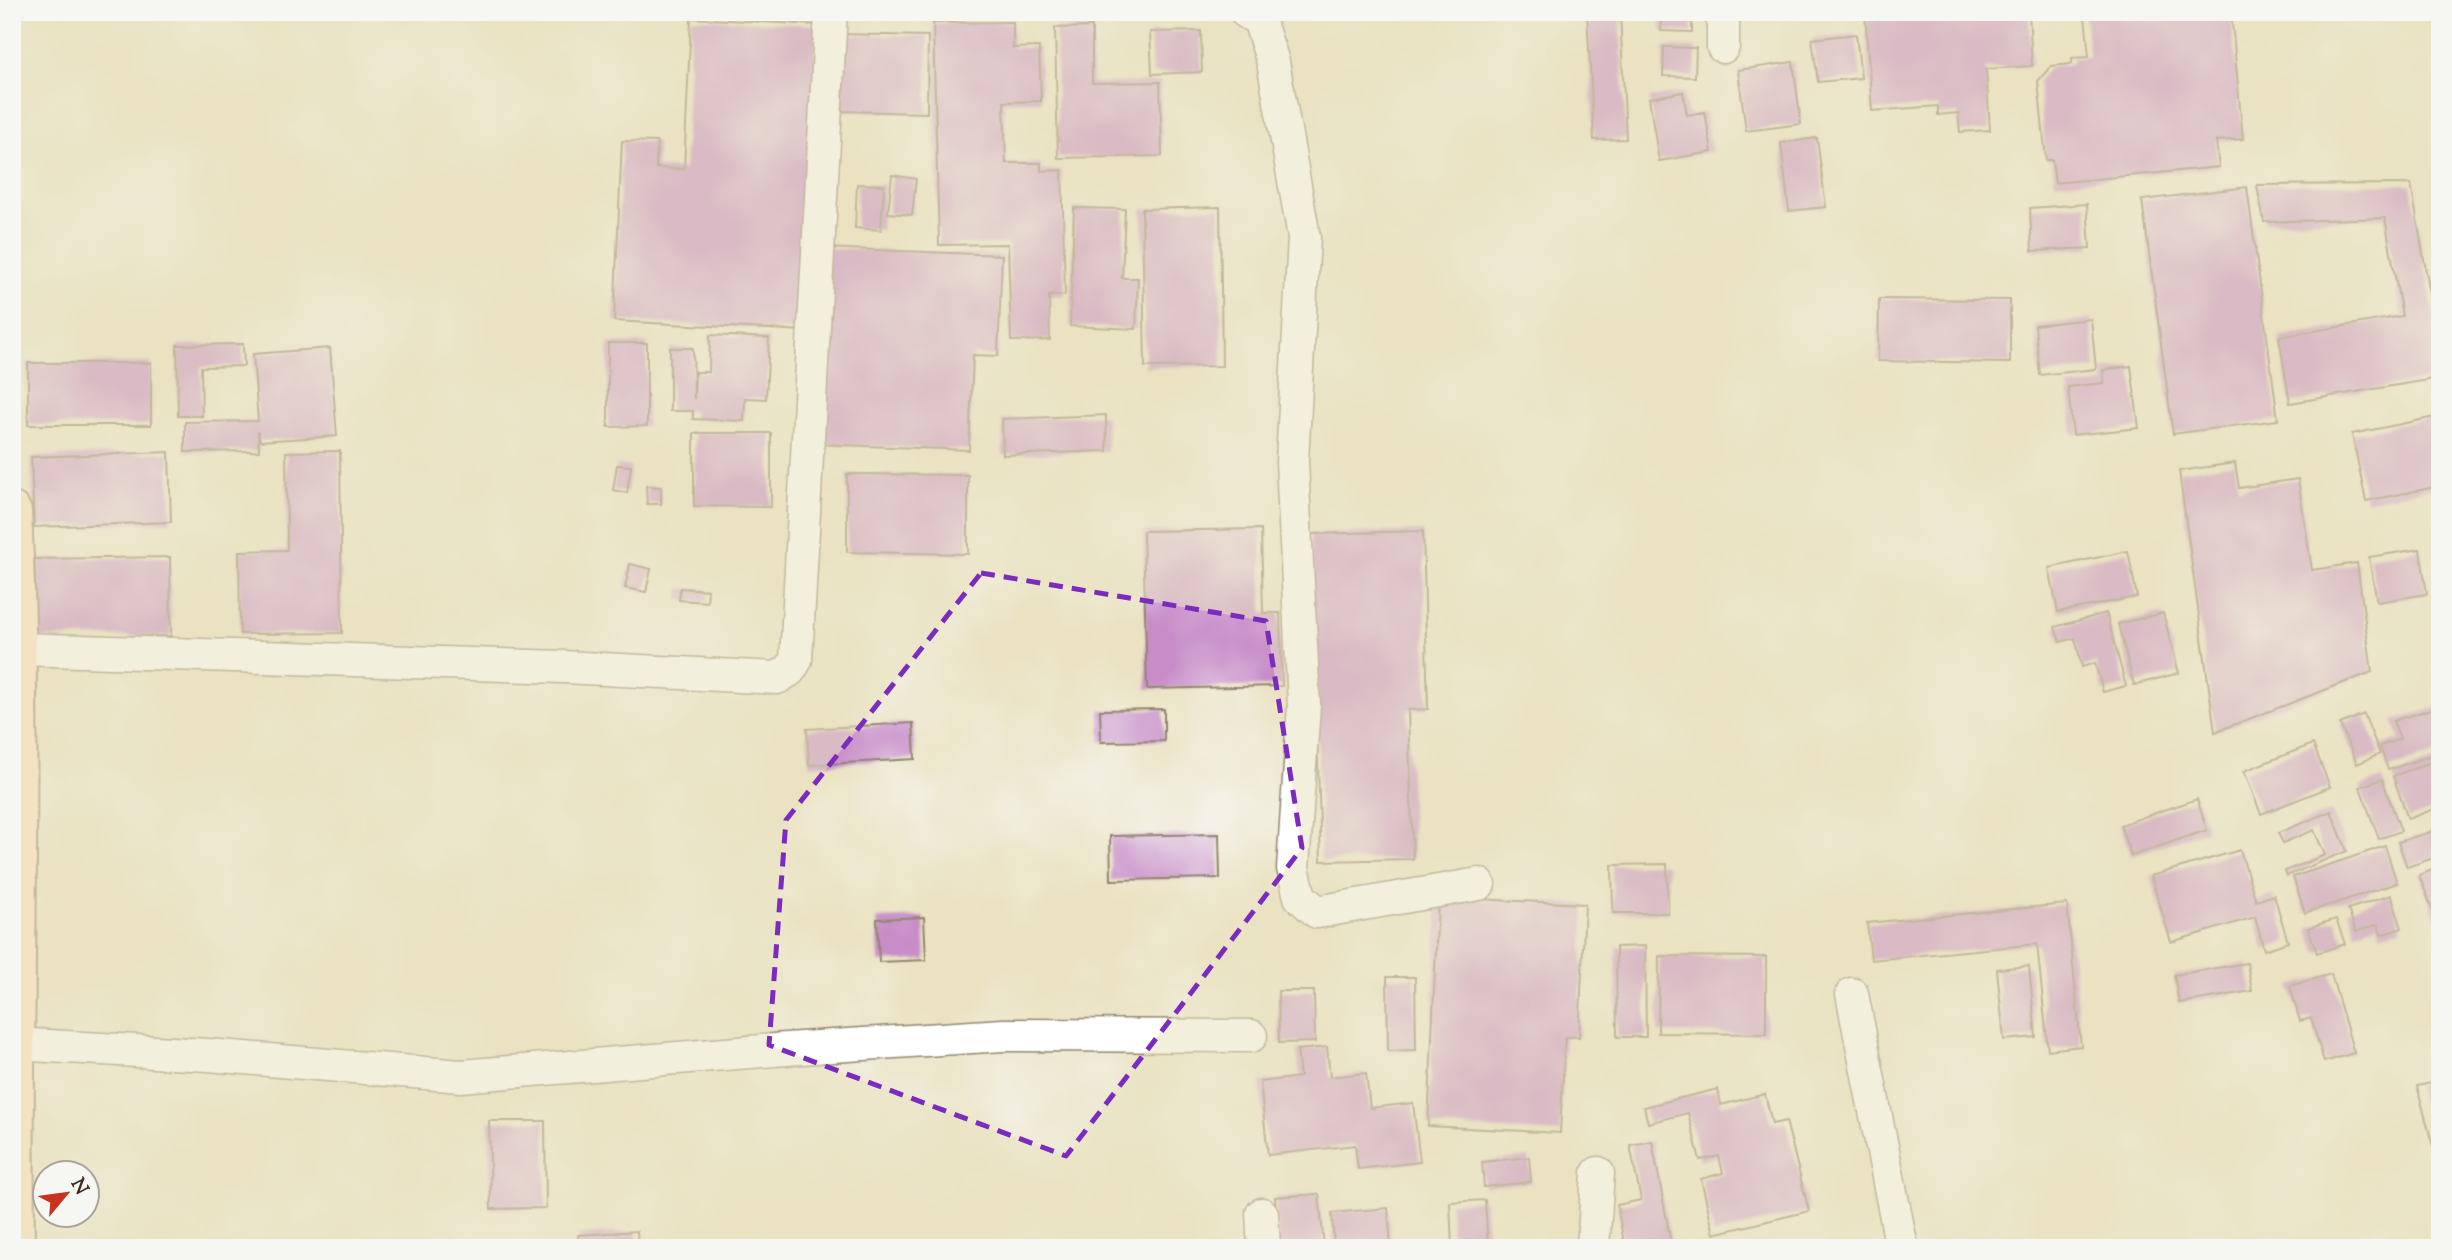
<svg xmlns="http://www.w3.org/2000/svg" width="2452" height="1260" viewBox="0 0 2452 1260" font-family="'Sorts Mill Goudy',serif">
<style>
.building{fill:#c88dc9}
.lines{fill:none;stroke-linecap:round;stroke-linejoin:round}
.street-casing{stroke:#928670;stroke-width:35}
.secondary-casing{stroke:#928670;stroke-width:42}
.street{stroke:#fff;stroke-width:32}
.secondary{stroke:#ffe4c6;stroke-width:38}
.marked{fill:none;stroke:#7b2cbf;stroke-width:5;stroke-dasharray:14 9;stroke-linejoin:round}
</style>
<rect width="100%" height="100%" fill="#f6f6f2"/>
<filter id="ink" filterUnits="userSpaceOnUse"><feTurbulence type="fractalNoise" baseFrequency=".0143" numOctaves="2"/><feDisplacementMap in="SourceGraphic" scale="14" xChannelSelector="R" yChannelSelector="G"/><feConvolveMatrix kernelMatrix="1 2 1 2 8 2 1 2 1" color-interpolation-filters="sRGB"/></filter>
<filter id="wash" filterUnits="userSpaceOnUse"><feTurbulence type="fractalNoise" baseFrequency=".00686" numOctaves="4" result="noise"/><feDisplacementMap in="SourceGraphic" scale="28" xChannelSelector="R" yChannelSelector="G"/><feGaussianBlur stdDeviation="1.57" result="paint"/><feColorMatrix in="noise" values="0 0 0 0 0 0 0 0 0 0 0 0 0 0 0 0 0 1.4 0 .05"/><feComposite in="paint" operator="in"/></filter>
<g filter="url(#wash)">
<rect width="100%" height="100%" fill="#eae2c1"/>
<g id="blocks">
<!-- building -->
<g class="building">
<polygon points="1587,12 1620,12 1626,139 1594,140"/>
<polygon points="1661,12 1692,12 1692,32 1661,31"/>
<polygon points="1865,12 2029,12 2032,66 1986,69 1990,130 1960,132 1958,113 1938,115 1938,106 1872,111"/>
<polygon points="2121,12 2231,12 2243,139 2216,141 2219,167 2055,183 2052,160 2046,160 2038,81 2051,66 2072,64 2072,58 2089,57 2085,16"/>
<polygon points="691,18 817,25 804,331 614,321 622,141 657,142 656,168 684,169"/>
<polygon points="1013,22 1013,48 1039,47 1041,101 1004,102 1006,163 1041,163 1041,171 1062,170 1065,295 1049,296 1050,340 1011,341 1008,244 939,245 933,23"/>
<polygon points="1092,27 1092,83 1160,82 1162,156 1058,158 1055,28"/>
<polygon points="1201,31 1202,72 1152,74 1150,32"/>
<polygon points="841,34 928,36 927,113 839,111"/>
<polygon points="1856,34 1861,78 1818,82 1812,39"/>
<polygon points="1664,47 1696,48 1695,77 1663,76"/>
<polygon points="1793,62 1801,124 1746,131 1738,70"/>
<polygon points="1683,92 1687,115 1705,112 1712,152 1659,161 1649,98"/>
<polygon points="1817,138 1826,207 1789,211 1781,143"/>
<polygon points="892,175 916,179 912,215 888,213"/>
<polygon points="857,184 884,185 881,230 855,228"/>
<polygon points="2411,184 2440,352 2440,378 2290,403 2279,337 2402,316 2385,218 2264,222 2257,185"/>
<polygon points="2247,187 2278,420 2173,434 2142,200"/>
<polygon points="2087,204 2090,248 2032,251 2030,208"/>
<polygon points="1220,207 1222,366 1145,367 1142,209"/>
<polygon points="1074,208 1125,209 1122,278 1138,278 1136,329 1070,326"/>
<polygon points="822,248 1002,255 998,356 973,355 969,450 816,444"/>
<polygon points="1879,299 2010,300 2010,363 1878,361"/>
<polygon points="2091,319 2096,369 2040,375 2035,325"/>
<polygon points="710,335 769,338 766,399 745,398 744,421 693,419 693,411 670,411 670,348 693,348 694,399 695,372 709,372"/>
<polygon points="608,343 647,343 647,426 608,427"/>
<polygon points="243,344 244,366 201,367 202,416 178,416 177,345"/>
<polygon points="330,348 337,436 260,441 258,431 259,451 185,452 185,422 258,421 253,354"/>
<rect x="28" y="363" width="123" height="62"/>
<polygon points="2131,366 2139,428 2073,435 2068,387 2104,383 2103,370"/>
<polygon points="1106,415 1107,451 1003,455 1002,419"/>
<polygon points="2440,416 2440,486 2366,501 2352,434"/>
<polygon points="694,433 771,433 771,507 694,506"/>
<polygon points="340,451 342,633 240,634 239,551 287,550 286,452"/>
<polygon points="169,452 171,522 34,527 31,457"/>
<polygon points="2235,463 2239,488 2298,479 2312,570 2357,563 2372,672 2215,732 2179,471"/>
<polygon points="617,465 631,466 627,493 613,490"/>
<polygon points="847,474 968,475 968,554 847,552"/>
<polygon points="646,486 661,487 661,504 647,504"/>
<polygon points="1261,529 1263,613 1280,613 1282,686 1147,689 1143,531"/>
<polygon points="1423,531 1428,709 1408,710 1413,859 1321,861 1311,534"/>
<polygon points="2420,549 2427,594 2377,602 2369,557"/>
<polygon points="2128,551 2137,597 2058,612 2049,568"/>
<polygon points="170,557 171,636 36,638 34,559"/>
<polygon points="630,564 651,569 646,592 625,588"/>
<polygon points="680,588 708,590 707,602 679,600"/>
<polygon points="2106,613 2126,686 2103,692 2095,663 2082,667 2075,638 2060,642 2055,627"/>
<polygon points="2163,613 2179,673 2134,685 2118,624"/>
<polygon points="2437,707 2440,752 2388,770 2380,746 2400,739 2393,721"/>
<polygon points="1164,709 1164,741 1101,742 1100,710"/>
<polygon points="2364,714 2380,754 2357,764 2340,724"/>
<polygon points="913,723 915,759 809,765 807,729"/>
<polygon points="2313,744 2330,787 2261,814 2244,771"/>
<polygon points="2440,759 2440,807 2408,819 2393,776"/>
<polygon points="2382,779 2401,831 2379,839 2360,787"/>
<polygon points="2197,799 2207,830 2131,856 2120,825"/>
<polygon points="2331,811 2347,851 2287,876 2285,871 2325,855 2314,830 2283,843 2278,833"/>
<polygon points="2440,829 2440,856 2407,867 2398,842"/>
<polygon points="1219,834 1220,878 1111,880 1110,836"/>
<polygon points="2385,846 2397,883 2305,913 2293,877"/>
<polygon points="2240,850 2256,901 2274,895 2288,942 2264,950 2255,917 2171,942 2151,876"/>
<polygon points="1667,864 1668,913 1613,913 1612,865"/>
<polygon points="2440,867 2440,918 2436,919 2419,875"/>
<polygon points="2391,895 2402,928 2381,935 2378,924 2356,932 2348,909"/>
<polygon points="1454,898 1585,904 1579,1037 1565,1037 1560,1133 1428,1126 1438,902"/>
<polygon points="2067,904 2081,1046 2048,1050 2037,944 1871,960 1867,923"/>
<polygon points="924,917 926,960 879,962 877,919"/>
<polygon points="2336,919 2345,944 2317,953 2308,928"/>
<polygon points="1645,946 1646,1037 1617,1037 1616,947"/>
<polygon points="1659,956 1766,957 1766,1034 1658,1033"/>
<polygon points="2247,963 2252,991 2179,1003 2174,975"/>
<polygon points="2029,966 2036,1037 2004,1040 1997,969"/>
<polygon points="2331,974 2354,1053 2324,1062 2311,1018 2300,1021 2290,986"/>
<polygon points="1387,977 1415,977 1416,1050 1388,1051"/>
<polygon points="1278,991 1314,991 1315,1042 1279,1043"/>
<polygon points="1327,1047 1330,1077 1366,1073 1370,1108 1413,1103 1420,1162 1358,1169 1355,1145 1268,1155 1260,1082 1300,1077 1297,1050"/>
<polygon points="2440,1081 2440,1168 2439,1169 2417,1086"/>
<polygon points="1718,1089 1721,1105 1765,1094 1772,1124 1786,1121 1809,1211 1714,1234 1701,1179 1723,1173 1719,1156 1700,1160 1688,1113 1648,1123 1644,1107"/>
<polygon points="489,1121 545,1121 546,1208 491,1209"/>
<polygon points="1652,1141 1672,1248 1625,1248 1617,1205 1641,1200 1630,1145"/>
<polygon points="1529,1157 1531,1182 1484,1187 1482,1162"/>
<polygon points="1319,1194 1324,1246 1279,1248 1275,1197"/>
<polygon points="1485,1200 1488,1248 1452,1248 1450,1202"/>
<polygon points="1388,1208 1391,1248 1334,1248 1332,1213"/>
<polygon points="637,1231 638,1248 579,1248 578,1235"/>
</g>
</g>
</g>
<g filter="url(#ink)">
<use href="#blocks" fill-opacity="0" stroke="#928670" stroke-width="2"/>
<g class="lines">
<!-- street casing -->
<g class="street-casing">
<g id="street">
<polyline points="1246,12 1259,20 1273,62 1304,237 1292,462 1304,705 1293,868 1300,897 1317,912 1479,884"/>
<polyline points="1723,12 1723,47"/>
<polyline points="19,649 564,667 777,678 790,670 796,660 831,12"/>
<polyline points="1852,994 1902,1248"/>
<polyline points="13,1044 208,1055 461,1076 786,1049 1003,1035 1251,1036"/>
<polyline points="1262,1214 1264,1248"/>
<polyline points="1593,1248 1598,1173"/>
</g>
</g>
<!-- secondary casing -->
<g class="secondary-casing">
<path id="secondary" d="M12,512C24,757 12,1002 15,1248"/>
</g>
<!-- street -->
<use href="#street" class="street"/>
<!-- secondary -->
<use href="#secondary" class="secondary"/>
</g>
</g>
<!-- marked area -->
<path d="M0 0H2452V1260H0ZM981,573L1266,621L1302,848L1066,1156L769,1045L786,820Z" fill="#eae2c1" fill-opacity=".55" fill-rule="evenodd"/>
<path class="marked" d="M981,573L1266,621L1302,848L1066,1156L769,1045L786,820Z"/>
<!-- margin -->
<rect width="2452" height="1260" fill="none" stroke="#f6f6f2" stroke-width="42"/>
<!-- north arrow -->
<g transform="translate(66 1194) rotate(61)"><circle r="33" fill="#f6f6f2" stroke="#aba49d" stroke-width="2"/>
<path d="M0-5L12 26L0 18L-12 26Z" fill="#c8321e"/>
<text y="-10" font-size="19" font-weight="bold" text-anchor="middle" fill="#3b2a1e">N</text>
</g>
</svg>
